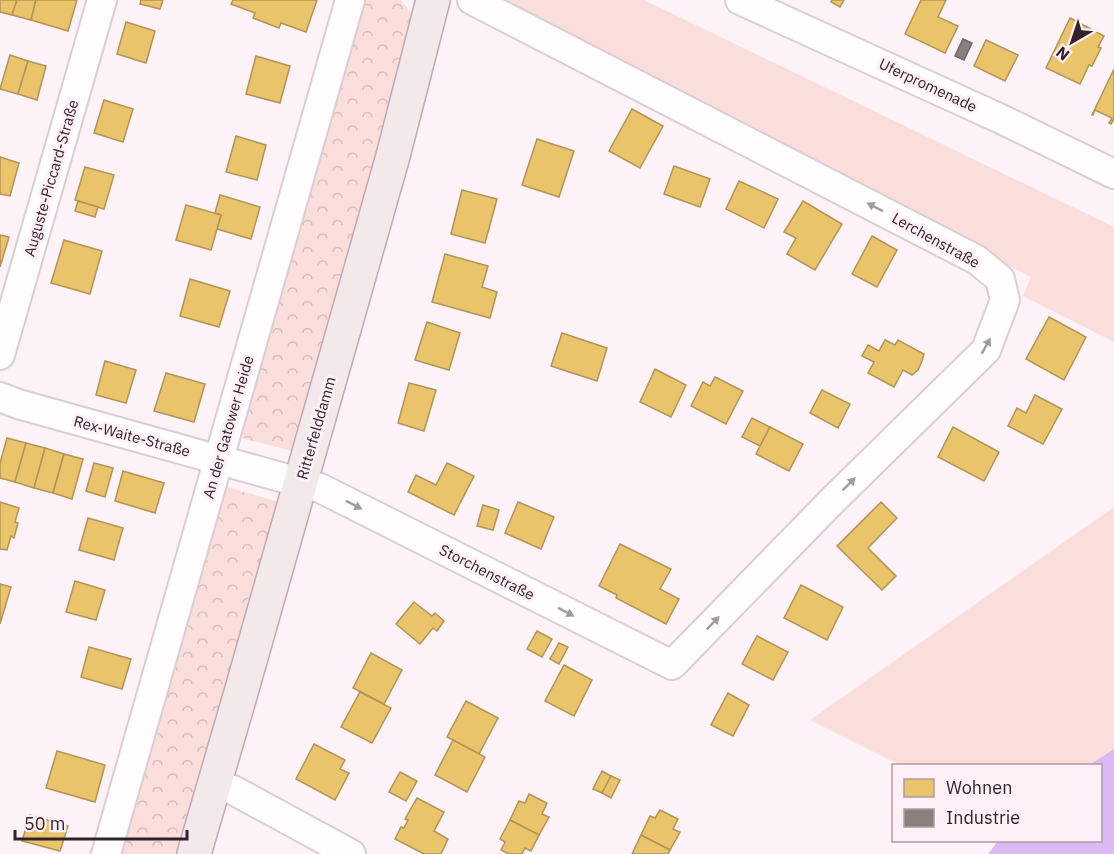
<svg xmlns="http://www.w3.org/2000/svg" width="1114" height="854" viewBox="0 0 1114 854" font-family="'IBM Plex Sans',sans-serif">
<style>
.grass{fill:#f9dedc}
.park{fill:url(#park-crowns)}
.water{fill:#dcb9f4}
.homes{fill:#e9c46a;stroke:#b29456;stroke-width:1.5}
.industry{fill:#8a817c;stroke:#6f6563;stroke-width:1.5}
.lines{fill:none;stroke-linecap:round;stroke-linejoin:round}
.minor-casing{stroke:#daced4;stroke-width:32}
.major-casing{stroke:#c1aab1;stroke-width:36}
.minor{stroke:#fffdfe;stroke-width:28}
.major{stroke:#f3e8ea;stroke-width:33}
.oneway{fill:#a29b9e}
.labels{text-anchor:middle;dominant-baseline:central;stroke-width:6;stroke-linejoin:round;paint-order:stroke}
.street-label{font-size:15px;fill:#312329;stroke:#ffeff6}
</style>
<defs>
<pattern id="park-crowns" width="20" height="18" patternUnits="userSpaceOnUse" patternTransform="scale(1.5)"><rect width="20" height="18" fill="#f9dedc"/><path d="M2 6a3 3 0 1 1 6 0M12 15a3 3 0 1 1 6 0" fill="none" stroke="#d6bebd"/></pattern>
</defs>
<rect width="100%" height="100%" fill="#fcf2f7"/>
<!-- grass -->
<g class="grass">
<polygon points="490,0 644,0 1114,227 1114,342 1023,296 1031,277"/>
<polygon points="1114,507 1114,749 1089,765 900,765 810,720"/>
</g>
<!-- park -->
<g class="park">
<polygon points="359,0 401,0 414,17 296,452 242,438 239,430"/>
<polygon points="227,487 282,503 181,854 116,854 219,495"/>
</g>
<!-- water -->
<polygon class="water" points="1114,749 1114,854 988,854 998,841 1100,840 1100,766 1089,765"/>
<!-- homes -->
<g class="homes">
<polygon points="0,0 17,0 12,15 0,12"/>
<polygon points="17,0 36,0 31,20 12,15"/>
<polygon points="36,0 77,0 68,31 31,20"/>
<polygon points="141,0 163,0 160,9 140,4"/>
<polygon points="233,0 317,0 306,32 281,23 279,28 253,18 255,13 231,4"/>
<polygon points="832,0 844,0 840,7 831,2"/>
<polygon points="921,0 946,0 938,17 958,26 945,53 905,34"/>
<polygon points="1070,18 1104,36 1098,47 1101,48 1092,66 1089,65 1080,84 1046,68"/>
<polygon points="126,22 155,31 146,63 117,54"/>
<polygon points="986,40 1018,55 1005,81 974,66"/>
<polygon points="10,55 28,61 18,94 0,89"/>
<polygon points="256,56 290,66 280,103 246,94"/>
<polygon points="28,61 46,66 37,100 18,94"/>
<polygon points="1114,69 1114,119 1111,124 1109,123 1112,118 1095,110 1093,115 1092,115"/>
<polygon points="104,100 133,109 123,142 94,133"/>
<polygon points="632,109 663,126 640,168 609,151"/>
<polygon points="236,136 266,145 257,180 226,172"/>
<polygon points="537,139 574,151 559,197 522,185"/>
<polygon points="0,157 19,163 10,196 0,194"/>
<polygon points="674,166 710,179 700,207 664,194"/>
<polygon points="85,167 114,175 104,209 75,200"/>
<polygon points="739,181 778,199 764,228 726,209"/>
<polygon points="462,190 497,199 485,243 451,234"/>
<polygon points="220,195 260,207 251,239 217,229 221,215 215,213"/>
<polygon points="78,201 98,207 95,217 75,211"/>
<polygon points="803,201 842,224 815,270 787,254 796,238 784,232"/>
<polygon points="186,205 221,215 211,250 176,240"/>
<polygon points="0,235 9,237 0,267"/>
<polygon points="872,236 897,250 877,287 852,274"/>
<polygon points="64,240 102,251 90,294 51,283"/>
<polygon points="445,254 488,266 482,287 497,292 490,318 432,302"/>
<polygon points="190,279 230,291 219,327 180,316"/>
<polygon points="1049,317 1086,337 1064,380 1026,359"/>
<polygon points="427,322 460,333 449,370 415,360"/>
<polygon points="562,333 607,348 597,381 551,366"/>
<polygon points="885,340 895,345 898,340 924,354 922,361 918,370 912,375 903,370 894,387 868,373 874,362 862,356 868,345 879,351"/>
<polygon points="105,361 136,370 126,403 96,395"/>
<polygon points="655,369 686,385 671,417 640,402"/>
<polygon points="166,373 205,384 194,422 154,411"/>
<polygon points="715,377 743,391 726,424 691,406 703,382 710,386"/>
<polygon points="409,383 436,390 424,431 398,423"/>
<polygon points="822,390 850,404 838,428 810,413"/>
<polygon points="1035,395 1062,409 1043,444 1008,426 1017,408 1026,413"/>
<polygon points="752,418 770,427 760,446 742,437"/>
<polygon points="770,427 803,444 789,471 756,454"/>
<polygon points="953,427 999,452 984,481 938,457"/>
<polygon points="7,438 26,443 15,482 0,478 0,463"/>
<polygon points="26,443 45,448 34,488 15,482"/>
<polygon points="45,448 64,454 53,493 34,488"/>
<polygon points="64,454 83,459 72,499 53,493"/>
<polygon points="94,463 113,468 105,497 86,491"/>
<polygon points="447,463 474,476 454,515 408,492 416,475 436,485"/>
<polygon points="123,471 164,483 155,513 115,501"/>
<polygon points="0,502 19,508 15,522 18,523 14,538 11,536 7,550 0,549"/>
<polygon points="518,502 554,517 541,549 505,533"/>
<polygon points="881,502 897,518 868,548 896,576 882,590 837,546"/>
<polygon points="483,505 499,510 493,530 477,526"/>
<polygon points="88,518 123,528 114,560 79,550"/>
<polygon points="620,544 671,569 660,589 679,599 666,624 616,598 617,595 599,586"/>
<polygon points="75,581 105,590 96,620 66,612"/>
<polygon points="0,584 11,587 0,624"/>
<polygon points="801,585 843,607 827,640 784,618"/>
<polygon points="414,602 432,616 435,613 444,621 437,631 433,628 420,644 396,624"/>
<polygon points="537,631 552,639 542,657 527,649"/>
<polygon points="757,636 788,652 773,680 742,664"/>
<polygon points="559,643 568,647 559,664 550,659"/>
<polygon points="89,647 131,659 122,689 81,677"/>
<polygon points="371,653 402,670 384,704 353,688"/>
<polygon points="564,665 592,680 574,716 545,701"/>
<polygon points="360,692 391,708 372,743 341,727"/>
<polygon points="728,693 749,705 733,736 711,725"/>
<polygon points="466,701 498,718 479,754 447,737"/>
<polygon points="453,740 485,757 467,792 435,775"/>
<polygon points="314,744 345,760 340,769 349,773 335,800 296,779"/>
<polygon points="57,751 105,765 95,802 46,788"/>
<polygon points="602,771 611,776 602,793 593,789"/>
<polygon points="400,772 417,781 406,801 389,792"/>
<polygon points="611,776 620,780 611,798 602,793"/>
<polygon points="529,794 547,803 542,814 549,817 539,835 510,820 519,801 525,803"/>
<polygon points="417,798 444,812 434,831 448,839 441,854 424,854 395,839 401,827 404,828 408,820 405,819"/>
<polygon points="660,810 678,819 673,829 680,832 670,850 641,835 650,816 655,818"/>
<polygon points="30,815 68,826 60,851 22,841"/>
<polygon points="510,820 539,835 531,851 525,848 522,854 509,854 501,850 505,842 500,839"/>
<polygon points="641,835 670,850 668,854 632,854"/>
</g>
<!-- industry -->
<polygon class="industry" points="963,39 972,43 964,60 955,56"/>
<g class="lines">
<!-- minor casing -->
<g class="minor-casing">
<g id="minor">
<polyline points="740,0 1001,119 1114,174"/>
<polyline points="0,355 102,0"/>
<polyline points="0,397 18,404 320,488 672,665 832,501 986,350 1005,300 1000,279 977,260 472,0"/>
<polyline points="215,785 233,790 351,854"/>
<polyline points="106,854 350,0"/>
</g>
</g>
<!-- major casing -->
<g class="major-casing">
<polyline id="major" points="194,854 242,689 393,156 433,0"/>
</g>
<!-- minor -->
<use href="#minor" class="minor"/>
<!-- major -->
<use href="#major" class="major"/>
</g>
<!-- one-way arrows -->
<defs><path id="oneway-solid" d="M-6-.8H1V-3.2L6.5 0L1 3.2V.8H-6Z" transform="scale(1.5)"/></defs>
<g class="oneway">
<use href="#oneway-solid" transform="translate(875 207) rotate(-153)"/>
<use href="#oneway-solid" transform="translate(986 346) rotate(-61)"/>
<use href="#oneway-solid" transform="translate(849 484) rotate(-45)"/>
<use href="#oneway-solid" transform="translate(354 505) rotate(27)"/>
<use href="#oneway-solid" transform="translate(566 612) rotate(27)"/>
<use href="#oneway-solid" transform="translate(713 623) rotate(-46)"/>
</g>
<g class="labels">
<!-- street labels -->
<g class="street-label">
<text transform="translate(928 85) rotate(25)">Uferpromenade</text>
<text transform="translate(51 178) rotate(-74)">Auguste-Piccard-Straße</text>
<text transform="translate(936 240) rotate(29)">Lerchenstraße</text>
<text transform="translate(228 427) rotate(-74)">An der Gatower Heide</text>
<text transform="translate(316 428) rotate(-74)">Ritterfelddamm</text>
<text transform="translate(132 436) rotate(15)">Rex-Waite-Straße</text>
<text transform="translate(487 572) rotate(27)">Storchenstraße</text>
</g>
</g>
<!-- legend -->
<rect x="892" y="764" width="210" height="78" fill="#ffeff6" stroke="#ad9da4" stroke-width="1.5"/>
<rect x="904" y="779" width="30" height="18" fill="#e9c46a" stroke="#ad9da4" stroke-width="1.5"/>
<text x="946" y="794" font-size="18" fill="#312329">Wohnen</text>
<rect x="904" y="809" width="30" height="18" fill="#8a817c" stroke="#ad9da4" stroke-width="1.5"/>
<text x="946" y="824" font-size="18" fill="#312329">Industrie</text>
<!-- north arrow -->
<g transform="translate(1072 42) rotate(219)" stroke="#ffeff6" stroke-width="4.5" paint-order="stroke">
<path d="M0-4.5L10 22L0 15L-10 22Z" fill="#312329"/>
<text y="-9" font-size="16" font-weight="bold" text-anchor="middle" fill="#312329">N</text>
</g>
<!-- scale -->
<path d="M15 830v9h172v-9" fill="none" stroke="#312329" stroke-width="3"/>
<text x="24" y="830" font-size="18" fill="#312329" stroke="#ffeff6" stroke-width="4.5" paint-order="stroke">50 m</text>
</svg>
